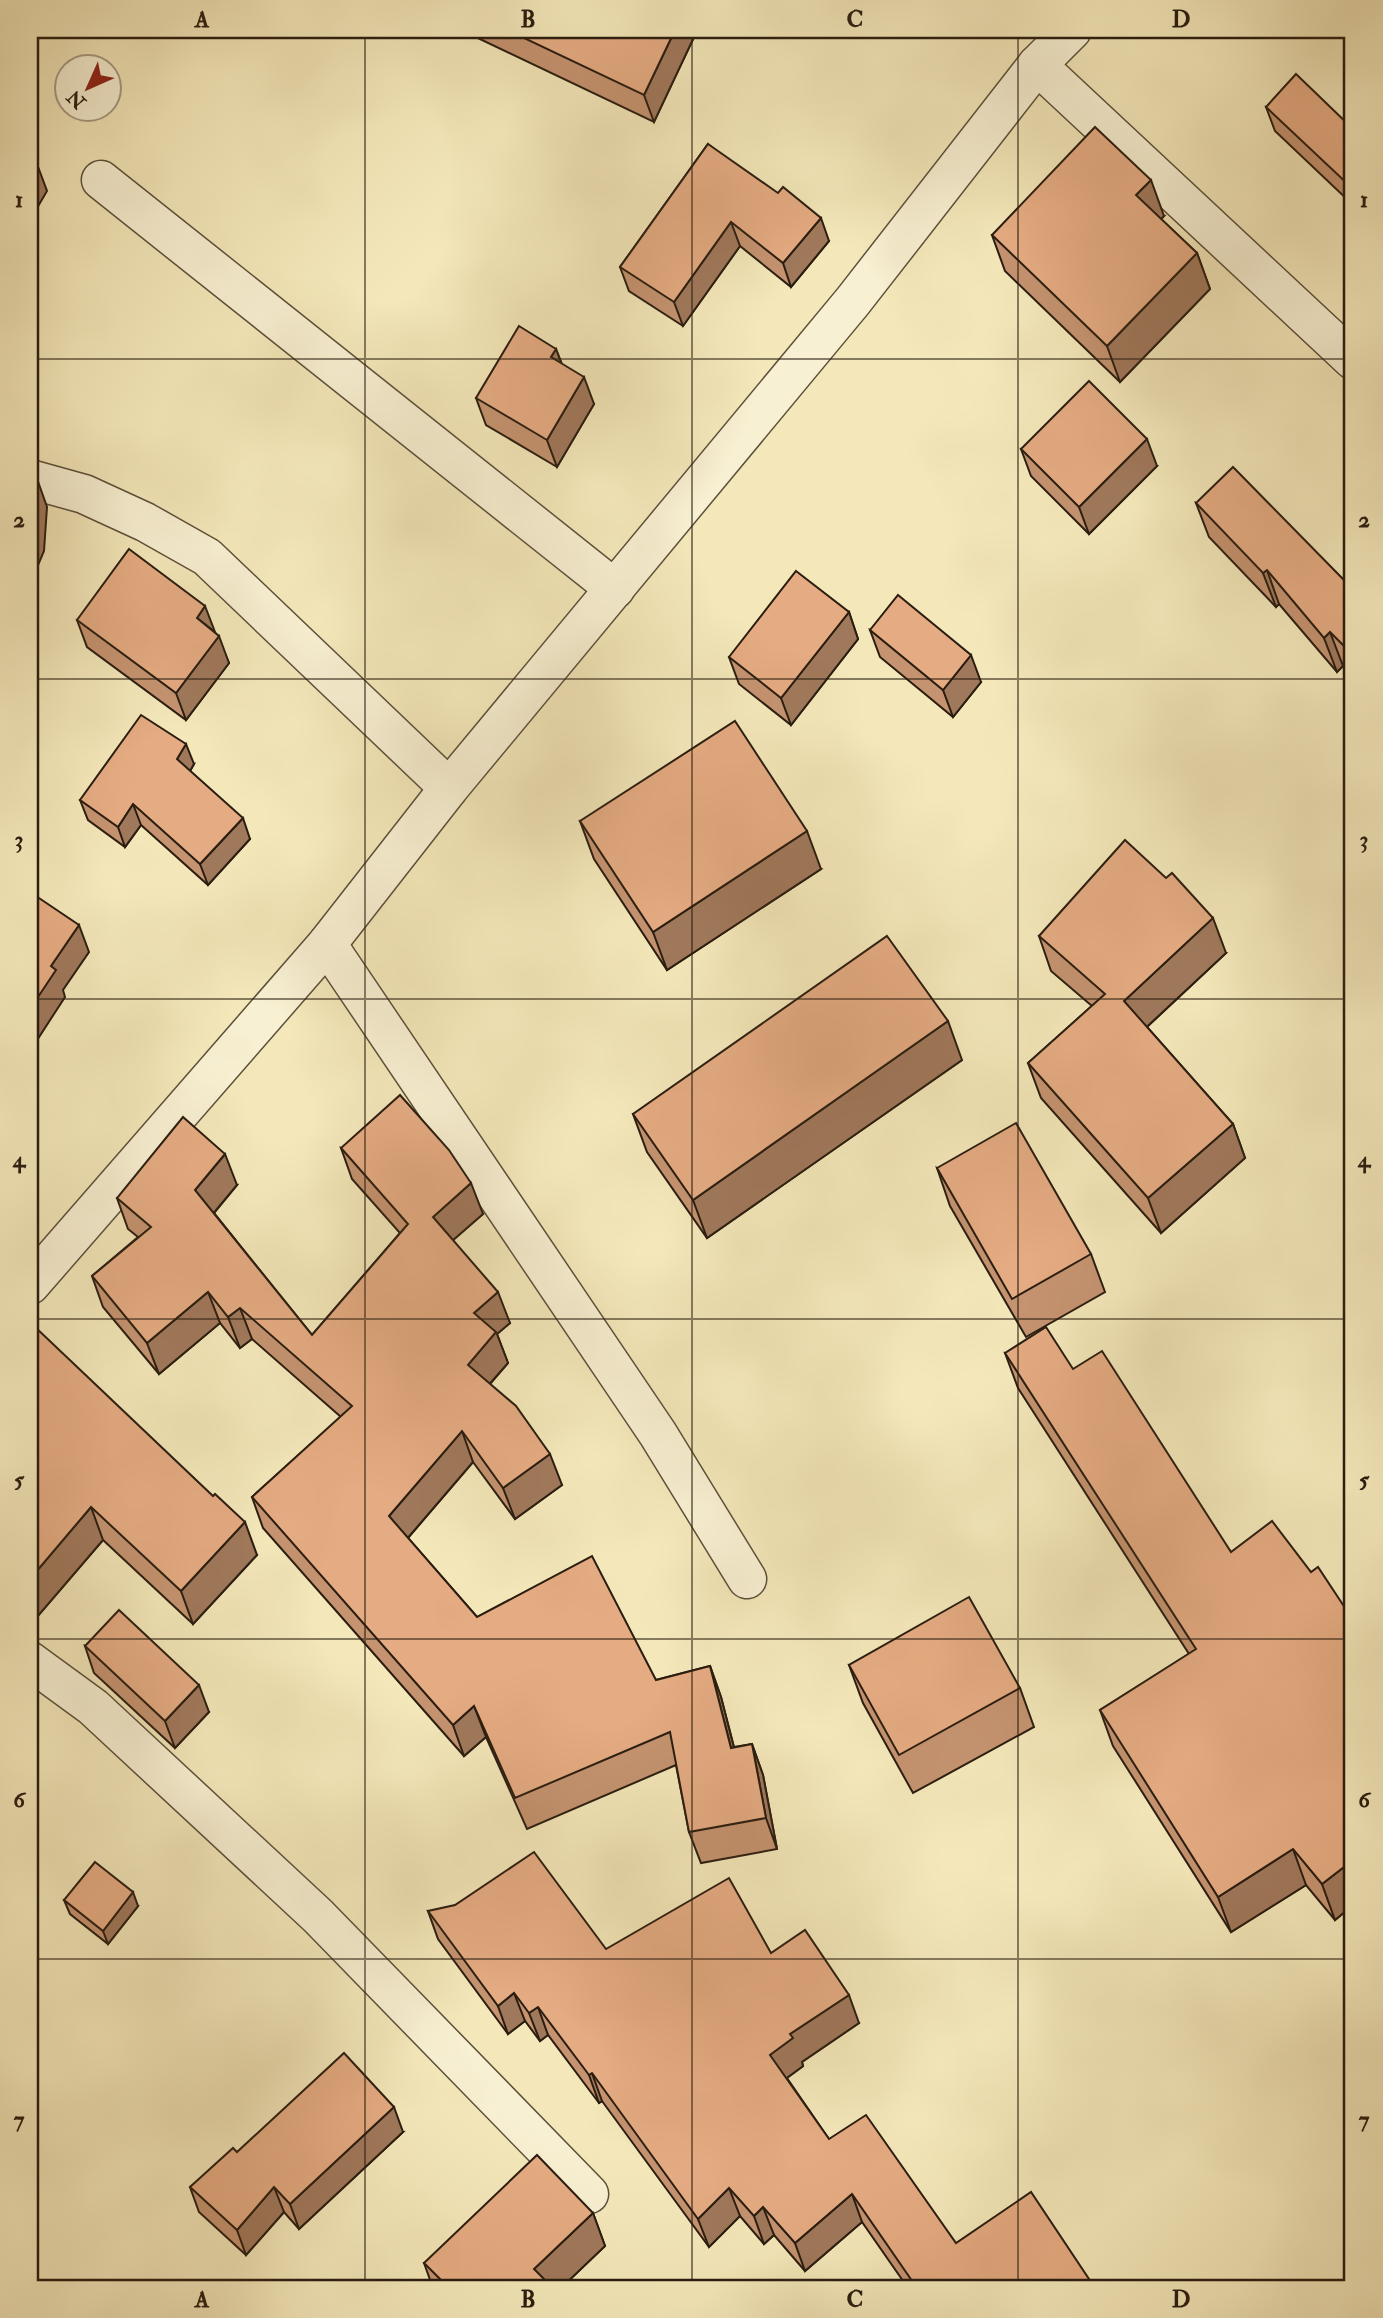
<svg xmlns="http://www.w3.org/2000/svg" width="1383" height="2318" viewBox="0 0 1383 2318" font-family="'IM FELL Double Pica',serif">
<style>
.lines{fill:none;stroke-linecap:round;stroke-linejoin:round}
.minor-casing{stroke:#5c503a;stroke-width:41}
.minor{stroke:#f8f0d2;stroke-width:38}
.wall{fill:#c59370;stroke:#2a1d10;stroke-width:2}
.shaded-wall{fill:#a0785b;stroke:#2a1d10;stroke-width:2}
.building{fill:#e5ab82;stroke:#2a1d10;stroke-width:2}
.grid{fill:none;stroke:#2a1d10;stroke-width:2;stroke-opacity:0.55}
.neatline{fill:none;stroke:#2a1d10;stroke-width:2.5}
.grid-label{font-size:23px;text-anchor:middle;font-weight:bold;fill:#2a1d10}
</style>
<rect width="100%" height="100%" fill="#f4e8ba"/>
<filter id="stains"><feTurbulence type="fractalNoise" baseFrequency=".00286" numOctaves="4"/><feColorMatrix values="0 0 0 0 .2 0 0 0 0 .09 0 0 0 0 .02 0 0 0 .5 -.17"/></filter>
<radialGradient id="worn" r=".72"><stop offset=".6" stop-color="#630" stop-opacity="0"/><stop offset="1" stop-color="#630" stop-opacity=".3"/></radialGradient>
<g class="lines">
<!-- minor casing -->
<g class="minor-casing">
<g id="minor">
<polyline points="1037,65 1353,360"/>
<polyline points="101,180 615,589"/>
<polyline points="30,479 84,494 145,522 207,557 449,788"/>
<polyline points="327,944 658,1434 747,1579"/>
<polyline points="30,1285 327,944 449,788 853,301 1037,65 1072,30"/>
<polyline points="30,1661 93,1707 318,1916 589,2194"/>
</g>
</g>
<!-- minor -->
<use href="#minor" class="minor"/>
</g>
<!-- wall -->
<g class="wall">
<polygon points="461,30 693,30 695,35 654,122"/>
<polygon points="1266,107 1353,129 1353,205 1275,131"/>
<polygon points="708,144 829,241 791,287 740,246 683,326 629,291 620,267"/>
<polygon points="1164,216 1161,219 1197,253 1210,289 1120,382 1005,271 992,235"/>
<polygon points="556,349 562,364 594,404 557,467 486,425 476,398"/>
<polygon points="1021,449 1157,466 1089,534 1031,476"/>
<polygon points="1196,503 1343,579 1353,570 1353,677 1343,666 1337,672 1279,604 1276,607 1209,537"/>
<polygon points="849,612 858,639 791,725 739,684 729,657"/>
<polygon points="77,620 215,633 229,663 186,720 87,647"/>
<polygon points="870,630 981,682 953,717 880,657"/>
<polygon points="194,764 190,771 250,839 208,885 141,825 125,847 88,820 80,800"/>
<polygon points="580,821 821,869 667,970 594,859"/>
<polygon points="1039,936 1226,953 1147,1027 1233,1124 1245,1158 1161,1233 1041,1098 1028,1063 1092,1006 1051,971"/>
<polygon points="962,1060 707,1238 647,1152 633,1114"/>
<polygon points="341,1148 483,1214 453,1240 510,1323 497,1334 508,1363 490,1384 562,1485 515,1519 473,1462 408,1538 477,1617 656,1680 710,1666 721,1697 734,1747 752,1744 763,1775 777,1849 701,1863 689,1832 676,1765 527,1829 486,1737 464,1756 263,1528 252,1497 341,1417 252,1339 240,1348 220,1323 159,1374 103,1307 92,1276 138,1237 128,1229 117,1198 237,1185 214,1213 312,1335 400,1233 352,1179"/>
<polygon points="937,1168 1091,1254 1105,1292 1026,1337 950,1206"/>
<polygon points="30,1330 257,1555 193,1624 103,1540 31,1624 30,1623"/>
<polygon points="1005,1353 1073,1369 1231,1552 1311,1572 1353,1620 1353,1905 1335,1920 1306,1885 1231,1932 1113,1746 1100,1710 1189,1654 1018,1388"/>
<polygon points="85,1646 209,1712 175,1748 94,1673"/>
<polygon points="849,1665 1020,1688 1034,1727 913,1793 863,1703"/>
<polygon points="64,1900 138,1906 108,1944 70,1914"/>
<polygon points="428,1911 606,1949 771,1953 859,2023 802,2062 803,2066 787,2078 829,2139 956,2243 1095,2288 908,2288 862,2222 805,2271 774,2235 764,2244 740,2216 709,2247 602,2101 599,2103 548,2035 540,2041 525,2021 508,2034 438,1939"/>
<polygon points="403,2132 299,2229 284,2212 246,2255 199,2212 190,2187 237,2152"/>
<polygon points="593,2213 605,2246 561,2288 433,2288 424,2263"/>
</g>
<!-- shaded-wall -->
<g class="shaded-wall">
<polygon points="675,30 693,30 695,35 654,122 644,95"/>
<polygon points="37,164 47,191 30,220 30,177"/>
<polygon points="1151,180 1164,216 1149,231 1136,195"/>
<polygon points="821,218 829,241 791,287 783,263"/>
<polygon points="731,222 740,246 683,326 674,302"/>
<polygon points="1197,253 1210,289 1120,382 1107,346"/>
<polygon points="556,349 566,376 551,357"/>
<polygon points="584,377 594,404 557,467 547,440"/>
<polygon points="1147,439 1157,466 1089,534 1079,507"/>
<polygon points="35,473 47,507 44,551 30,584 30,522"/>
<polygon points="1267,570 1279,604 1276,607 1263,573"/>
<polygon points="205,606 215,632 197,618"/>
<polygon points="849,612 858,639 791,725 781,698"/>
<polygon points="1330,632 1343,666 1337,672 1324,638"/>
<polygon points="219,636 229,663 186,720 176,693"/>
<polygon points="971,655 981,682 953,717 943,690"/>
<polygon points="186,744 194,764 185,780 177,759"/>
<polygon points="133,804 141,825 125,847 118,827"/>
<polygon points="243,818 250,839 208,885 200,864"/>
<polygon points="807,831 821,869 667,970 653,932"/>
<polygon points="1213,918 1226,953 1137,1036 1124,1001"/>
<polygon points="79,925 89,952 63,990 65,997 30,1051 30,1009 51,966"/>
<polygon points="948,1021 962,1060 707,1238 693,1200"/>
<polygon points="1233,1124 1245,1158 1161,1233 1148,1198"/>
<polygon points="225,1154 237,1185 207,1221 195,1190"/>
<polygon points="471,1183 483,1214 444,1248 433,1217"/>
<polygon points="208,1292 220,1323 159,1374 147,1343"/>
<polygon points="498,1292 510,1323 497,1334 508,1363 479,1396 468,1365 474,1313"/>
<polygon points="240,1308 252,1339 240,1348 228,1317"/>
<polygon points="462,1431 473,1462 400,1547 389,1516"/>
<polygon points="550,1454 562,1485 515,1519 503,1488"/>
<polygon points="91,1507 103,1540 31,1624 30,1620 30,1579"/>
<polygon points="245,1522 257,1555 193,1624 181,1591"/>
<polygon points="710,1666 721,1697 742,1779 731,1748"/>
<polygon points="199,1685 209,1712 175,1748 165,1721"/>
<polygon points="474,1706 486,1737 464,1756 453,1725"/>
<polygon points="752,1744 763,1775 777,1849 766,1818"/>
<polygon points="1293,1849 1306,1885 1231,1932 1218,1897"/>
<polygon points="1353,1860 1353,1905 1335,1920 1322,1884"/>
<polygon points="133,1892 138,1906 108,1944 103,1931"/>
<polygon points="514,1993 525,2021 508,2034 498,2006"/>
<polygon points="849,1995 859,2023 802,2062 803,2066 780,2083 770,2055 790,2034"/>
<polygon points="538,2007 548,2035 540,2041 529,2013"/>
<polygon points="592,2073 602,2101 599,2103 589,2075"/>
<polygon points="394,2107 403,2132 299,2229 290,2204"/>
<polygon points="274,2187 284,2212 246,2255 237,2230"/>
<polygon points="729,2188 740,2216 709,2247 698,2219"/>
<polygon points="852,2194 862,2222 805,2271 795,2243"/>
<polygon points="763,2207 774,2235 764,2244 754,2216"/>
<polygon points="593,2213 605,2246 561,2288 541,2288 534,2269"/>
</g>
<!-- building -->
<g class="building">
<polygon points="507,30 675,30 644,95"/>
<polygon points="1296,74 1353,129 1353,189 1266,107"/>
<polygon points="1095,127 1151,180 1136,195 1197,253 1107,346 992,235"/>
<polygon points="708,144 778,193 783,187 821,218 783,263 731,222 674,302 620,267"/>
<polygon points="30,160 37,164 30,177"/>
<polygon points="519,326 556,349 551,357 584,377 547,440 476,398"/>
<polygon points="1089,381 1147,439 1079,507 1021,449"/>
<polygon points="1233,467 1343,579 1353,570 1353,655 1330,632 1324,638 1267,570 1263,573 1196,503"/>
<polygon points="30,471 35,473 32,517 30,522"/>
<polygon points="129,549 205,606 197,618 219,636 176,693 77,620"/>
<polygon points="796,571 849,612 781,698 729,657"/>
<polygon points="898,595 971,655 943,690 870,630"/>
<polygon points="141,715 186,744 177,759 243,818 200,864 133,804 118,827 80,800"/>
<polygon points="735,721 807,831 653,932 580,821"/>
<polygon points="1125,840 1166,878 1172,873 1213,918 1124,1001 1233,1124 1148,1198 1028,1063 1105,994 1039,936"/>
<polygon points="30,892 79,925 51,966 56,970 30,1009"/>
<polygon points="887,936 948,1021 693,1200 633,1114"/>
<polygon points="400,1095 449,1150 471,1183 433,1217 498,1292 474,1313 496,1332 468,1365 516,1406 550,1454 503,1488 462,1431 389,1516 477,1617 592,1556 656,1680 710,1666 731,1748 752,1744 766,1818 689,1832 670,1732 515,1798 474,1706 453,1725 252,1497 352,1406 240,1308 228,1317 208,1292 147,1343 92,1276 151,1227 117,1198 183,1117 225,1154 195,1190 312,1335 408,1224 341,1148"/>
<polygon points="1016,1123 1091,1254 1012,1299 937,1168"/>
<polygon points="34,1326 213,1496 215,1494 245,1522 181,1591 91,1507 30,1579 30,1330"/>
<polygon points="1046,1327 1073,1369 1102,1351 1231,1552 1272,1521 1311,1572 1318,1567 1353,1620 1353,1860 1322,1884 1293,1849 1218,1897 1100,1710 1196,1649 1005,1353"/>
<polygon points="969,1597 1020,1688 899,1755 849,1665"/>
<polygon points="119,1610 199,1685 165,1721 85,1646"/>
<polygon points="534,1852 606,1949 729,1878 771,1953 805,1930 849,1995 790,2034 793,2038 770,2055 829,2139 866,2115 956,2243 1031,2192 1095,2288 917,2288 852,2194 795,2243 763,2207 754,2216 729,2188 698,2219 592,2073 589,2075 538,2007 529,2013 514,1993 498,2006 428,1911 455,1905"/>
<polygon points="95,1862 133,1892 103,1931 64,1900"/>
<polygon points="344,2053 394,2107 290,2204 274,2187 237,2230 190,2187 233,2148 237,2152"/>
<polygon points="537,2155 593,2213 534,2269 553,2288 449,2288 424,2263"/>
</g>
<!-- grid -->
<path class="grid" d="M365,30V2288M692,30V2288M1018,30V2288M30,359H1353M30,679H1353M30,999H1353M30,1319H1353M30,1639H1353M30,1959H1353"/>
<!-- margin -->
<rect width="1383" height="2318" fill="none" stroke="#f4e8ba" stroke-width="77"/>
<!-- north arrow -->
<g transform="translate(88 88) rotate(225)"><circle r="33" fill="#f8f0d2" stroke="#a69c84" stroke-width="2"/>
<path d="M0-5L12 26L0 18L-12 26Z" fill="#8f2418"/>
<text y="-10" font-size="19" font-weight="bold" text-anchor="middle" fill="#2a1d10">N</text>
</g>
<rect x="38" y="38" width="1306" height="2242" class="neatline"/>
<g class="grid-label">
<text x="202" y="27">A</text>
<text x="528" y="27">B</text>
<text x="855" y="27">C</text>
<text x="1181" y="27">D</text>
<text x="19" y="207">1</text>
<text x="1364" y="207">1</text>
<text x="19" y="527">2</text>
<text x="1364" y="527">2</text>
<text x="19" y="847">3</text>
<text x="1364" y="847">3</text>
<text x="19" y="1167">4</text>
<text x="1364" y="1167">4</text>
<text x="19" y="1487">5</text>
<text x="1364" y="1487">5</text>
<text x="19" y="1807">6</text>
<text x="1364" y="1807">6</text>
<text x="19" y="2127">7</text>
<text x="1364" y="2127">7</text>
<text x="202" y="2307">A</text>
<text x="528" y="2307">B</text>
<text x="855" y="2307">C</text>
<text x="1181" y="2307">D</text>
</g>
<rect width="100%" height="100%" filter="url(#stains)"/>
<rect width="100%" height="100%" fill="url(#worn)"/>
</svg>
